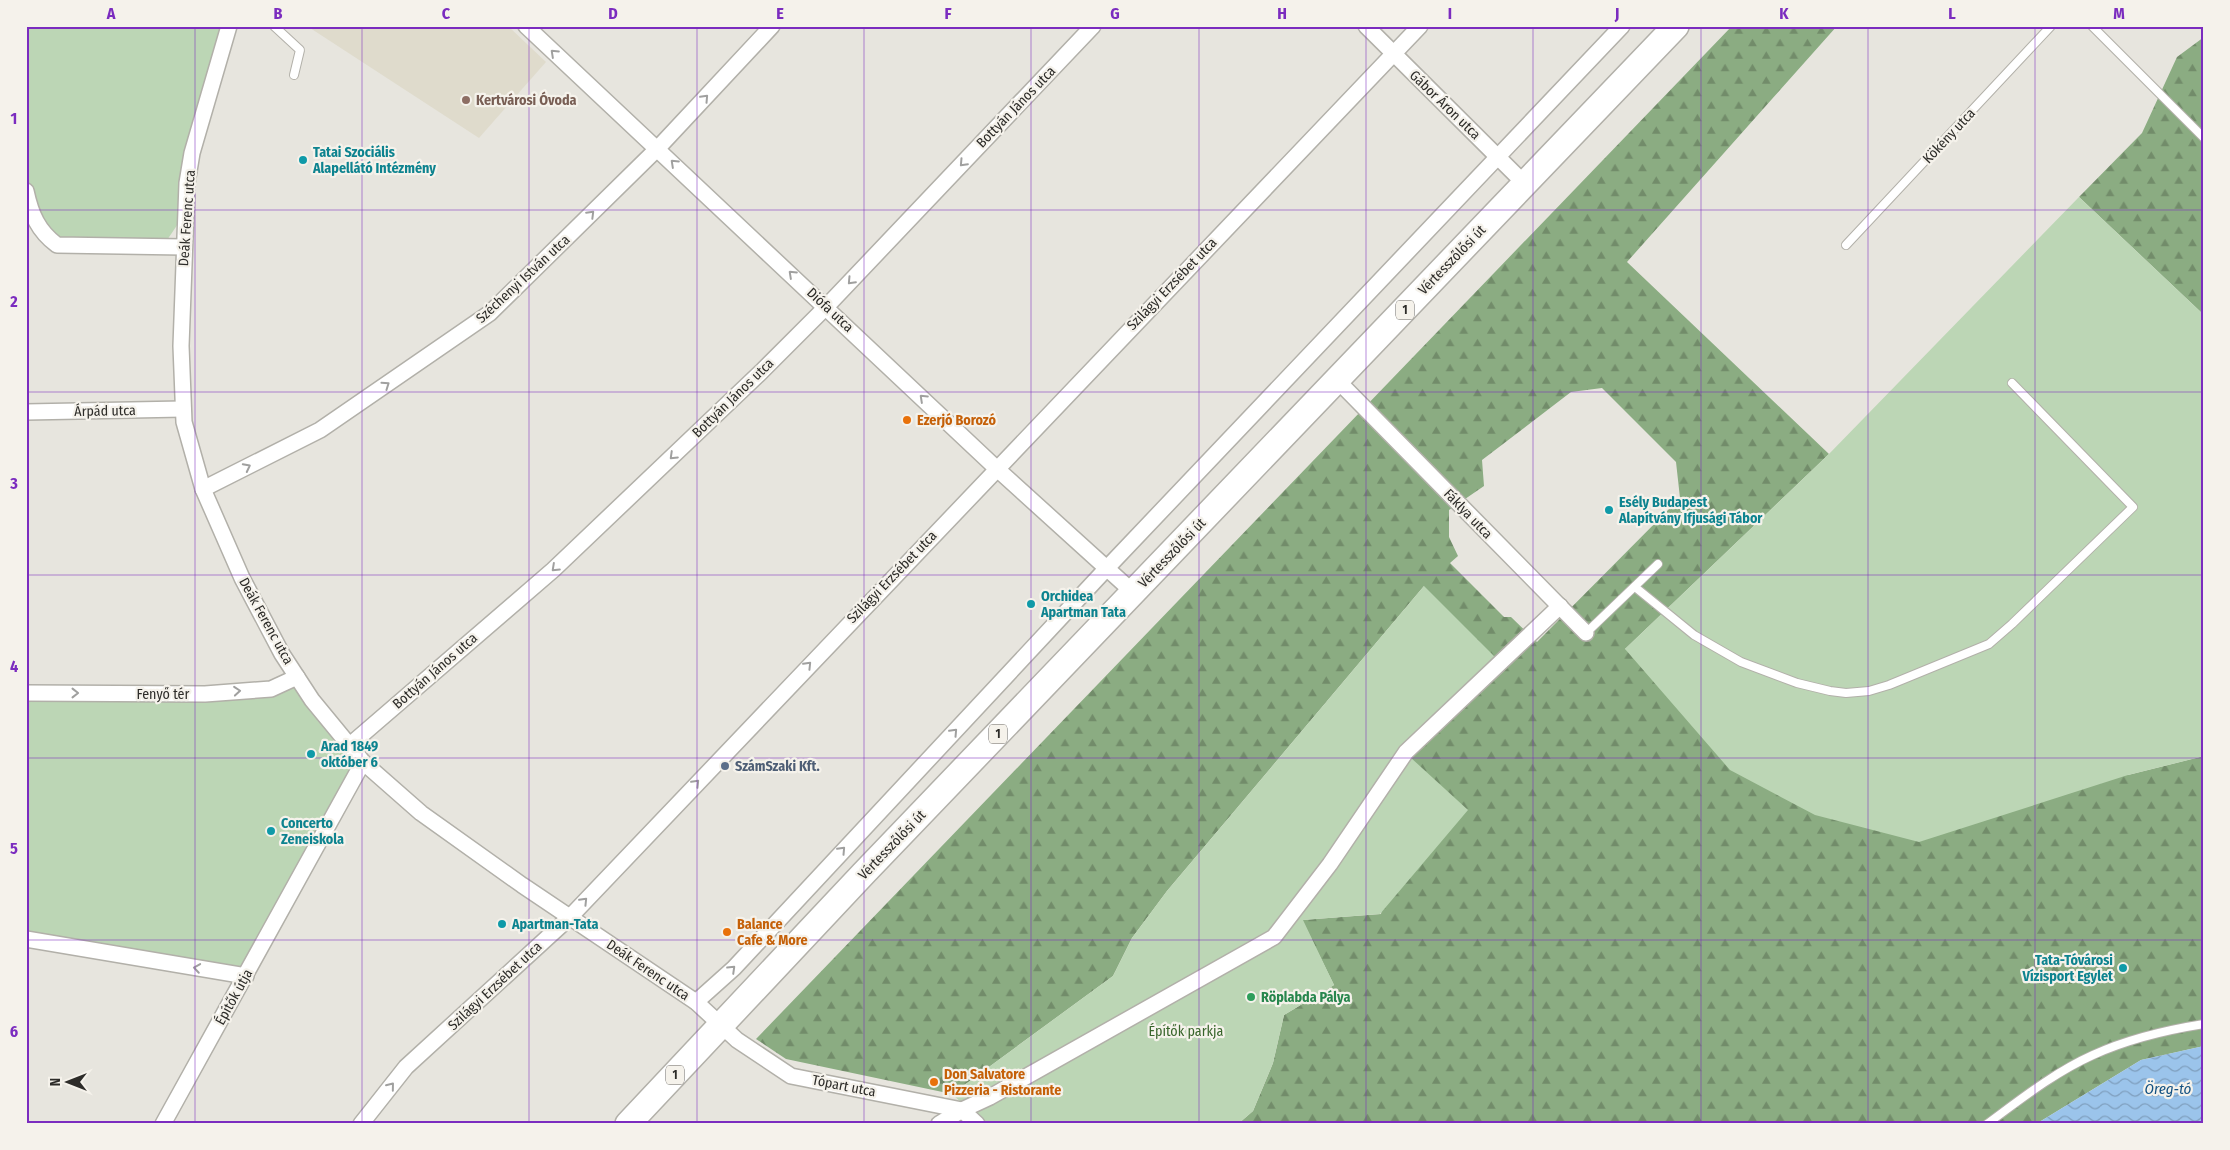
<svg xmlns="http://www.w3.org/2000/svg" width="2230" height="1150" viewBox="0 0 2230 1150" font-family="'Fira Sans Condensed',sans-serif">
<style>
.built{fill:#dfdbcc}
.forest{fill:url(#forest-firs);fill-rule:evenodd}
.green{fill:#bcd6b5}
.water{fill:url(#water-waves)}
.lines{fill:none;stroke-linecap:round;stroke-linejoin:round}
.lane-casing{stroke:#b2b0a9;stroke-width:10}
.street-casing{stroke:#b2b0a9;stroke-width:18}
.primary-casing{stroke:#b2b0a9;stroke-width:28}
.lane{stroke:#fff;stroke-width:8}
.street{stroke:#fff;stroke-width:15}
.primary{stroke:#fff;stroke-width:25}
.oneway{stroke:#a0a09f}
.grid{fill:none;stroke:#7b2cbf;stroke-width:1;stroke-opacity:0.55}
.education-dot{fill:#8d6e63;stroke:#f5f2eb;stroke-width:2}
.culture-dot{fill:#0f9aa8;stroke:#f5f2eb;stroke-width:2}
.food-dot{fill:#e8710a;stroke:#f5f2eb;stroke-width:2}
.service-dot{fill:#5c6f8a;stroke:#f5f2eb;stroke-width:2}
.leisure-dot{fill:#2e9e5b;stroke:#f5f2eb;stroke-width:2}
.labels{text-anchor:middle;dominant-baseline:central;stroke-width:4.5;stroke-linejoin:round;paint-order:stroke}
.shield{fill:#f5f2eb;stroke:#696763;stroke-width:1}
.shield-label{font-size:12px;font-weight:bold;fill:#2d2c29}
.education-label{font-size:14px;font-weight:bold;fill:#785e54;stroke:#f5f2eb;text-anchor:start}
.street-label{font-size:14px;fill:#2d2c29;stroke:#f5f2eb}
.culture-label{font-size:14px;font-weight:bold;fill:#0d838f;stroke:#f5f2eb;text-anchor:start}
.food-label{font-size:14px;font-weight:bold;fill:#c56008;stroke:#f5f2eb;text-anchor:start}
.service-label{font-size:14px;font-weight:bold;fill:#4e5e75;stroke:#f5f2eb;text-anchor:start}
.leisure-label{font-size:14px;font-weight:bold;fill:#27864d;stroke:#f5f2eb;text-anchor:start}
.park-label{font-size:14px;fill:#38652b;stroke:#f5f2eb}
.water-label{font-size:15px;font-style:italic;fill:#135182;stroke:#f5f2eb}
.neatline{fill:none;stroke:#7b2cbf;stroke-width:2}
.grid-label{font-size:16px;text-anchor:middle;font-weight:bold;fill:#7b2cbf}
</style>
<defs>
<pattern id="forest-firs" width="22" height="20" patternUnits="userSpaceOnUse" patternTransform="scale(1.25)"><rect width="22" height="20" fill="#8bac82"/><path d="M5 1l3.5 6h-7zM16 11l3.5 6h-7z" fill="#728c6a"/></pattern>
<pattern id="water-waves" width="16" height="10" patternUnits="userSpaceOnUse" patternTransform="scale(1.25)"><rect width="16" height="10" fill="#9bc4eb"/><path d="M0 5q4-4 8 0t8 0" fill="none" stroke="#7f9fbe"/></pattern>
</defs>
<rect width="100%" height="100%" fill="#e7e5de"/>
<!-- built -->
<polygon class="built" points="307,26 508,26 546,62 479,138"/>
<!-- forest -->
<g class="forest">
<path d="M1732,26H1837L1627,262L1829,454L1625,649L2128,775L2204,756V1046L2141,1060L2036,1124H1238L1253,1111L1273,1063L1284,1015L1334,985L1302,920L1381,914L1410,757L1424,586L1167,891L1132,938L1113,976L952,1094L786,1059L756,1039ZM1602,388L1676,462L1680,498L1537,642L1511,617H1504L1450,563L1458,556L1449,537V510L1484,486L1482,460L1571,392Z"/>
<polygon points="2204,37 2204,315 2079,197 2142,133 2177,57"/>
</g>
<!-- green -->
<g class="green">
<polygon points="26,26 229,26 186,212 163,246 57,245 26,191"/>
<polygon points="2079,197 2204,315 2204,756 2128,775 1919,842 1815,815 1730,770 1625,649 1829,454"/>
<polygon points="1424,586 1500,662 1410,757 1468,810 1380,914 1303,920 1334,985 1284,1015 1273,1063 1253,1111 1238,1124 985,1124 952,1094 1113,976 1132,938 1167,891"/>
<polygon points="297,677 363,762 246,976 26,939 26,693 205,694"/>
</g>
<!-- water -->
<polygon class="water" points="2204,1046 2204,1124 2036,1124 2141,1060"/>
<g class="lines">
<!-- lane casing -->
<g class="lane-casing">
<g id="lane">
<polyline points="274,26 300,50 294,75"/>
<polyline points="2092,26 2204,138"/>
<polyline points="1846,245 2051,26"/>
<polyline points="1635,587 1694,635 1741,662 1797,683 1830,691 1846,693 1869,691 1889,685 1989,644 2012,624 2133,507 2012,383"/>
<polyline points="1586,633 1658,564"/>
<path d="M1987,1124C2021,1099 2055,1072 2093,1055C2128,1039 2166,1030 2204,1024"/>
</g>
</g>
<!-- street casing -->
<g class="street-casing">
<g id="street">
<polyline points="229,26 192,153 187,183 181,346 184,422 203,489 242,578 282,654 312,700 363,762 421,813 522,885 696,1002 737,1040 791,1076 962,1110 977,1124"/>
<polyline points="526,26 996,468 1134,593"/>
<polyline points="1366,26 1525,184"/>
<path d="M26,191C31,214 38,231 57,245L184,247"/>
<polyline points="1338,381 1586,633"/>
<polyline points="26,412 183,409"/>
<polyline points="203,489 320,430 490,313 658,148 772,26"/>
<polyline points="26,693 205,694 271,689 297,677"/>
<polyline points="350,745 553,570 761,372 826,307 1093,26"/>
<polyline points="26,939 246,976"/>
<polyline points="696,1002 734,968 1107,568 1622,26"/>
<polyline points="163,1124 363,762"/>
<polyline points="361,1124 406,1067 570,917 1420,26"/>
<polyline points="939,1124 962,1110 990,1097 1274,937 1330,864 1406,752 1560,606"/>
</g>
</g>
<!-- primary casing -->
<g class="primary-casing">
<polyline id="primary" points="628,1124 863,874 1676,26"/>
</g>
<!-- lane -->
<use href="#lane" class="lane"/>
<!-- street -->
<use href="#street" class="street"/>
<!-- primary -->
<use href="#primary" class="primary"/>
</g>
<!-- one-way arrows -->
<defs><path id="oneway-chevron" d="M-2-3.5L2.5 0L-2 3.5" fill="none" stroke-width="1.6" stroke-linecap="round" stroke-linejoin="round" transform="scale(1.25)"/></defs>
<g class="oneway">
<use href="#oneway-chevron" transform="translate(554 53) rotate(-137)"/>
<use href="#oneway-chevron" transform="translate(705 98) rotate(-47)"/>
<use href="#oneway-chevron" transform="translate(674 163) rotate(-137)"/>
<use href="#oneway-chevron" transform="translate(963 163) rotate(133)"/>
<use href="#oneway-chevron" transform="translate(591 214) rotate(-45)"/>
<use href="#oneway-chevron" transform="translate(792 274) rotate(-137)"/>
<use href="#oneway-chevron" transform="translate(851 281) rotate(133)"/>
<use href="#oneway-chevron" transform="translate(386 385) rotate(-35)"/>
<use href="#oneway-chevron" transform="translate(923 398) rotate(-137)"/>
<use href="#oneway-chevron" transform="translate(673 456) rotate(136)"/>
<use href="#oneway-chevron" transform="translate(247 467) rotate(-27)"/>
<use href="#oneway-chevron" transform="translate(555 568) rotate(137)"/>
<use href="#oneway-chevron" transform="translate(808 665) rotate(-46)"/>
<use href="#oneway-chevron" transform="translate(237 691) rotate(-5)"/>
<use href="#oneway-chevron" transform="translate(75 693)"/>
<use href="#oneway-chevron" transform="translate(954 732) rotate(-47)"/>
<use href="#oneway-chevron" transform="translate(696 783) rotate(-46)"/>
<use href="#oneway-chevron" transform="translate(842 850) rotate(-47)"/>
<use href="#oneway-chevron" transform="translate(584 901) rotate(-46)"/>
<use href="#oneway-chevron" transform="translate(197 968) rotate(-171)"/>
<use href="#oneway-chevron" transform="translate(732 969) rotate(-44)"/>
<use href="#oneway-chevron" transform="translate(391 1086) rotate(-51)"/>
</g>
<!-- grid -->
<path class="grid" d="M195,26V1124M362,26V1124M529,26V1124M697,26V1124M864,26V1124M1031,26V1124M1199,26V1124M1366,26V1124M1533,26V1124M1701,26V1124M1868,26V1124M2035,26V1124M26,210H2204M26,392H2204M26,575H2204M26,758H2204M26,940H2204"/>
<!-- markers -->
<circle class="education-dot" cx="466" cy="100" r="5"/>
<g class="culture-dot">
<circle cx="303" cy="160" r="5"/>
<circle cx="1609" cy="510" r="5"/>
<circle cx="1031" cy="604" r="5"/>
<circle cx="311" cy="754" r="5"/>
<circle cx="271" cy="831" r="5"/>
<circle cx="502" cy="924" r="5"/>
<circle cx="2123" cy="968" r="5"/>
</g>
<g class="food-dot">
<circle cx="907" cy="420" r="5"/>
<circle cx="727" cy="932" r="5"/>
<circle cx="934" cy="1082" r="5"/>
</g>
<circle class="service-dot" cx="725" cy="766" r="5"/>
<circle class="leisure-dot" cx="1251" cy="997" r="5"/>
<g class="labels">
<!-- shield labels -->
<g class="shield">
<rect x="1396" y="300.5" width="18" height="19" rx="4"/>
<rect x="989" y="724.5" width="18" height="19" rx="4"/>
<rect x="666" y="1065.5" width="18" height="19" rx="4"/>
</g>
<g class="shield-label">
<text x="1405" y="310">1</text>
<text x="998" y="734">1</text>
<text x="675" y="1075">1</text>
</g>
<!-- education labels -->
<g class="education-label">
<text x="476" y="100">Kertvárosi Óvoda</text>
</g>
<!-- street labels -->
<g class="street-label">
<text transform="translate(1445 105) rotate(44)">Gábor Áron utca</text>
<text transform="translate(1016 107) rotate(-46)">Bottyán János utca</text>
<text transform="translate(1949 136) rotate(-47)">Kökény utca</text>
<text transform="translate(187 218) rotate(-86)">Deák Ferenc utca</text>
<text transform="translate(1452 260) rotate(-46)">Vértesszőlősi út</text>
<text transform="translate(523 279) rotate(-43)">Széchenyi István utca</text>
<text transform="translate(1172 284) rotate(-46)">Szilágyi Erzsébet utca</text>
<text transform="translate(830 310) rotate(43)">Diófa utca</text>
<text transform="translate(733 398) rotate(-44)">Bottyán János utca</text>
<text transform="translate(105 411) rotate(-1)">Árpád utca</text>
<text transform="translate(1468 514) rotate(46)">Fáklya utca</text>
<text transform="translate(1172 553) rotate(-46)">Vértesszőlősi út</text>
<text transform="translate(892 577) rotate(-46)">Szilágyi Erzsébet utca</text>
<text transform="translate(266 621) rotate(61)">Deák Ferenc utca</text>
<text transform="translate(435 671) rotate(-41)">Bottyán János utca</text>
<text x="163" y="694">Fenyő tér</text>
<text transform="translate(892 845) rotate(-46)">Vértesszőlősi út</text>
<text transform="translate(648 970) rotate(34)">Deák Ferenc utca</text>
<text transform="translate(495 986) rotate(-43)">Szilágyi Erzsébet utca</text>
<text transform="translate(234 997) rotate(-61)">Építők útja</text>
<text transform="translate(844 1086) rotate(11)">Tópart utca</text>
</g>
<!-- culture labels -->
<g class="culture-label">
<text x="313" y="152">Tatai Szociális<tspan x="313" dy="16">Alapellátó Intézmény</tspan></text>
<text x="1619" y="502">Esély Budapest<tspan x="1619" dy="16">Alapítvány Ifjusági Tábor</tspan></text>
<text x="1041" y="596">Orchidea<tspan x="1041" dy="16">Apartman Tata</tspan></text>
<text x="321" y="746">Arad 1849<tspan x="321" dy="16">október 6</tspan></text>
<text x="281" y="823">Concerto<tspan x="281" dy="16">Zeneiskola</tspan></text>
<text x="512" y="924">Apartman-Tata</text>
<text x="2113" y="960" text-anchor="end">Tata-Tóvárosi<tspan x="2113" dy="16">Vízisport Egylet</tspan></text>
</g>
<!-- food labels -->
<g class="food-label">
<text x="917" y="420">Ezerjó Borozó</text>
<text x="737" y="924">Balance<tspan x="737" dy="16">Cafe &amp; More</tspan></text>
<text x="944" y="1074">Don Salvatore<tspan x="944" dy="16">Pizzeria - Ristorante</tspan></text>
</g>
<!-- service labels -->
<g class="service-label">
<text x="735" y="766">SzámSzaki Kft.</text>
</g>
<!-- leisure labels -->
<g class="leisure-label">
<text x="1261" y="997">Röplabda Pálya</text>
</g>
<!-- park labels -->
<g class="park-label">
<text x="1186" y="1031">Építők parkja</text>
</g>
<!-- water labels -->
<g class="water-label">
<text x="2168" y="1089">Öreg-tó</text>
</g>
</g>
<!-- border -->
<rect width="2230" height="1150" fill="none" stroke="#f5f2eb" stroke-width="55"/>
<!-- north arrow -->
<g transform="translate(68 1082) rotate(270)" stroke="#f5f2eb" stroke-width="4" paint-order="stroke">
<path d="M0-4L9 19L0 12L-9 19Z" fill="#2d2c29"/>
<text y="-8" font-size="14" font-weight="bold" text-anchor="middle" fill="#2d2c29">N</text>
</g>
<rect x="28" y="28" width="2174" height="1094" class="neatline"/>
<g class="grid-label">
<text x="111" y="19">A</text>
<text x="278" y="19">B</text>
<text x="446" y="19">C</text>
<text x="613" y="19">D</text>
<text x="780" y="19">E</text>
<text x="948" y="19">F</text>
<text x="1115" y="19">G</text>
<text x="1282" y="19">H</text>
<text x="1450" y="19">I</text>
<text x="1617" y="19">J</text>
<text x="1784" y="19">K</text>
<text x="1952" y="19">L</text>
<text x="2119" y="19">M</text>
<text x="14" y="124">1</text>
<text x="14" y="307">2</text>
<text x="14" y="489">3</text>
<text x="14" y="672">4</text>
<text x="14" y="854">5</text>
<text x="14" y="1037">6</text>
</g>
</svg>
